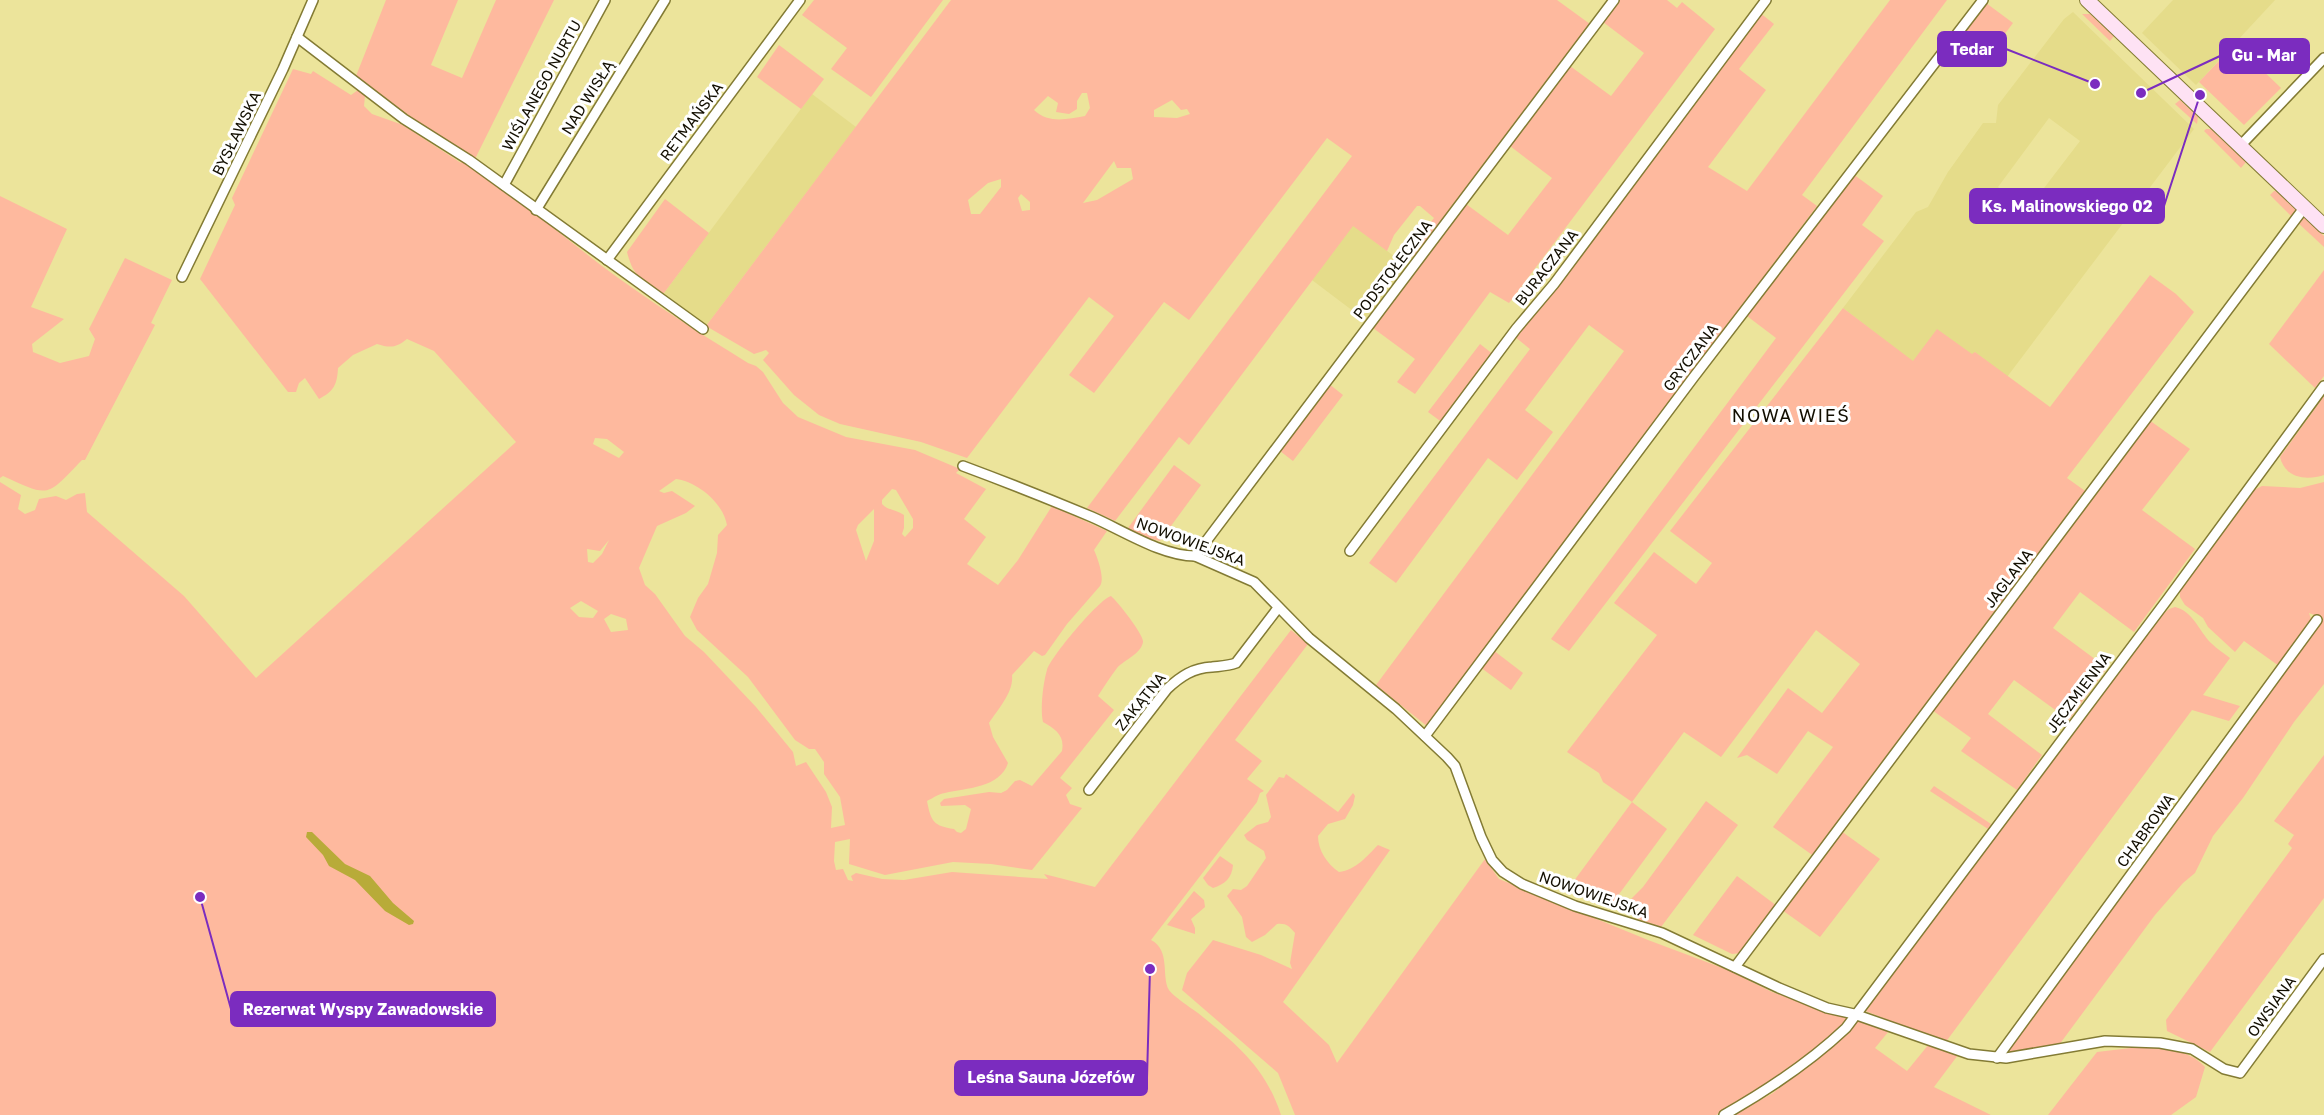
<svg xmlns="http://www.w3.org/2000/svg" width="2324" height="1115" viewBox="0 0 2324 1115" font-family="'Golos Text',sans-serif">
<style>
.built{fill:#e5dc8a;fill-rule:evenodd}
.green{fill:#feb99e;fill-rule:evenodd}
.water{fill:#b8ab39}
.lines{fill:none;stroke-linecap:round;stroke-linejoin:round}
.street-casing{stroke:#837b34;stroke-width:12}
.secondary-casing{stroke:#837b34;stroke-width:16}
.street{stroke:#fff;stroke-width:9}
.secondary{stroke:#fee2f4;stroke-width:14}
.labels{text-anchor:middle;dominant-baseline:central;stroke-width:6;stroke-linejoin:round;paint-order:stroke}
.street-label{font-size:15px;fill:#120e00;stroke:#fff}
.quarter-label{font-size:18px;letter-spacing:1.5px;fill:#120e00;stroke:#fff}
.leader{fill:none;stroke:#7b2cbf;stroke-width:2}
.callout-dot{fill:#7b2cbf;stroke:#fff;stroke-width:2}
.callout{fill:#7b2cbf;stroke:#7b2cbf;stroke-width:2}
.callout-label{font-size:16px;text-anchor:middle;font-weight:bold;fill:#fff}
</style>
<rect width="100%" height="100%" fill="#ece49b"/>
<!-- built -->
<g class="built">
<polygon points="2173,0 2275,0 2196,85 2142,33"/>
<path d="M2073,12L2194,129L2007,377L1975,352L1973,355L1913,362L1843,308L1916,212L1928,207L1948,172L1983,123H1996L1998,105L2064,19ZM2049,118L2080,141L2028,209L1998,187Z"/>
<polygon points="812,94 856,127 706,326 664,293"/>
<polygon points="1353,225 1407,266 1365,320 1312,280"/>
</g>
<!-- green -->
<g class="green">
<polygon points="386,0 458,0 431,65 462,78 496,0 554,0 475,159 423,126 356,76"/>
<polygon points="814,0 943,0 871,97 831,69 847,48 802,15"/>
<path d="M951,0H1557L1590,24L1413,257L1408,252L1409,248L1434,218L1420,206H1417L1394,235L1387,251L1353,226L1189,445L1179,437L1115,521L1087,508L1352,156L1327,138L1189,320L1164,302L1094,393L1069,375L1114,316L1089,297L967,458L921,442L840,424L819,415L794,395L763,360L769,353L766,350L754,354L706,326ZM1082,93H1087L1090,108L1085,116C1067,119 1049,124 1034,110L1048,96L1058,103L1056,112L1069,114L1077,109V101ZM1172,100L1181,110L1187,109L1190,114L1177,118L1154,117V110ZM1114,161L1117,168H1131L1133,179L1097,200L1083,203ZM1001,179V187L980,214H971L968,200L988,183ZM1021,194L1030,202V210L1022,211L1018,198Z"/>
<polygon points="1619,0 1667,0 1677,8 1682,2 1715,29 1509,303 1490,292 1415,394 1397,382 1415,359 1373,328 1466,204 1508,235 1552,178 1510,146 1570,66 1611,96 1644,53 1603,22"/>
<polygon points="1890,0 1947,0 1802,195 1817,206 1428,727 1376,685 1624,351 1589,325 1525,410 1553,432 1517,480 1488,458 1396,583 1369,563 1530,349 1515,337 1759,12 1774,24 1739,69 1766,90 1708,167 1747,191"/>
<polygon points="1986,3 2013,23 1983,63 1956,43"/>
<polygon points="2082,14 2090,14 2114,36 2110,41"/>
<polygon points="2235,44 2281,88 2244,125 2199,82"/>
<polygon points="779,45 824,79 801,109 757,77"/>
<path d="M293,69L311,74L313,71L351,95L358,90L365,96L364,106L372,114L403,125L461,163L463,159C511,193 555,230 602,266C649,301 698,332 748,363L756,366L763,372L783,403L798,417L846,437L915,450L960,469L956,473L986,489L964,519L986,537L967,564L998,585L1018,560L1052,506L1107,531L1094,550C1098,559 1105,579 1100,586L1067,624L1045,655L1042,656L1034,651L1012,675C1014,692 998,709 989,723L993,737L1008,763C1000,788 966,788 945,793C938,794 933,798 927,801C931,822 934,826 954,829L957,832L961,833L966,829L971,809L965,805L941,806L940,803L944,799L989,792L1001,793L1007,790L1015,781L1020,780L1032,786L1062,751C1065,735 1055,729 1043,722C1040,710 1043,683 1047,670C1050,658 1099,599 1111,596C1118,602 1144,635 1143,642C1141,654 1124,660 1117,668C1110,677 1104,687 1098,696L1114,710L1060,778L1072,788L1066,795L1070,804L1082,808L1032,870L991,864L953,862L885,875L849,864L850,839L835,842L834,861L836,870L843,869L848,880L853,881L851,876L856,873L882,879L904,880L952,872L1048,879L1044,874L1095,887L1291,630L1308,644L1235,740L1262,761L1247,779L1264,791L1260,793L1257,802L1151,940C1171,950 1161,977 1169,990C1173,996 1191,1008 1198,1013C1236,1044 1265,1066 1281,1115H0V482L21,495L18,509L25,514L35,510L39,499L56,496L66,500L77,494L85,493L87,512L184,596L256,678L516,442L434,351L407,339C396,348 390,348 377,344L353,355L338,368C337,385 334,391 319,399L305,378L299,383L296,392H288L200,279L235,205L232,198ZM595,438L607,439L624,452L619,458L593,444ZM676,479C698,482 723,503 727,525L718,535L717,553L708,584L698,598L690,617L697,630L748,677L795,740L809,749H815L824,762V774L840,797L845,825L831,828L832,807L826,792L806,762L796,766L793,752L756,707L704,652L685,636L655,594L645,585L639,568L657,526L686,513L695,506L672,491L664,493L659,491ZM892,489L896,490L913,519V528L905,537L902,534L904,528V515C897,510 887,510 882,504V500ZM874,509V541L866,561L856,530L858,525ZM609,540L602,554L593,563L588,562L587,549L600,551ZM581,601L598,611L593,618L579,617L570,608ZM611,614L626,619L628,630L611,632L604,619Z"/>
<polygon points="2180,100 2198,117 2197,124 2175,104"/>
<polygon points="2206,129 2211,129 2246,162 2241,168 2204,131"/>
<polygon points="1853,174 1883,196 1862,225 1884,241 1569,651 1551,639 1776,338 1747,316"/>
<polygon points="2274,191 2276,191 2296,209 2297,212 2293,218 2270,195"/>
<path d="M0,196L67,229L31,307L64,319L32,344L33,352L60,363L89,356L95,339L89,329L125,258L172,280L151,323L155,325L85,460H82C46,497 51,498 3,476L0,478Z"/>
<path d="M665,199L709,233L664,293L661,294C642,281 633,276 627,252Z"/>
<polygon points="2304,217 2324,236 2324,247 2297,222"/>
<polygon points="2324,270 2324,376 2315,388 2269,344"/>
<polygon points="2150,275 2176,294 2194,312 2067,478 2088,493 1815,857 1773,827 1833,747 1808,731 1777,774 1747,755 1737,758 1788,688 1822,713 1860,664 1816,630 1721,757 1684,732 1632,802 1667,829 1614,901 1602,905 1568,889 1632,802 1603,782 1599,773 1567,752 1657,635 1614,603 1654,552 1696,584 1712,563 1670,531 1843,308 1913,361 1937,329 1972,354 1975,352 2050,407"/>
<polygon points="1480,344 1494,355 1443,423 1428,412"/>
<polygon points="1329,384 1343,395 1293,461 1280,451 1286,439 1291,436 1292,432"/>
<path d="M2324,396V475C2306,481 2285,478 2280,457Z"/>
<polygon points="2149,420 2190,449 2142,510 2195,549 2134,632 2080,592 2053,628 2107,668 2069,720 2014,680 1988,714 2042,755 2017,790 1961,751 1971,738 1932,710"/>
<polygon points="1174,465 1201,485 1160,541 1139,536 1128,528"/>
<polygon points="2324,482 2324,684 2294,722 2243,798 2213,836 2195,873 2183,883 2155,915 2059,1045 2002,1055 2323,618 2309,613 2312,622 2279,666 2244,641 2235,652 2208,627 2203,618 2185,605 2180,597 2180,591 2224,526 2254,490 2262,486 2300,488"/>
<path d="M2175,607C2193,611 2199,631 2211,643C2217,649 2224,653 2230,658L2203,695L2240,706L2229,721L2192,710L1945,1043L1863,1010L2158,619L2169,609Z"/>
<polygon points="1493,650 1523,673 1511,690 1480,667"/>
<polygon points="2324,755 2324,898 2210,1052 2167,1031 2166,1020 2292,848 2288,844 2294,835 2274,821"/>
<path d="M1286,774L1338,812L1353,793L1355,796L1353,805L1345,819L1328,824L1318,836C1318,850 1327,864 1339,872C1356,870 1367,856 1378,845L1390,850L1283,1002L1329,1045L1337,1063L1485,859L1499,879L1648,940L1728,970L1772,992L1848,1018L1837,1033L1768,1086L1716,1115H1295L1278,1073L1182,990L1187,973L1213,940L1261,955L1292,969L1290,963L1295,933C1289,926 1286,923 1277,924L1265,935L1252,942L1246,937L1242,917L1227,896L1233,889L1241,890L1247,886L1266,858L1264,851L1247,840L1244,835L1257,825L1268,822L1271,817L1266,795L1279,777L1284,778Z"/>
<polygon points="1934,786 1991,824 1988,829 1930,791"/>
<polygon points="1706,801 1738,825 1661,927 1638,919 1628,910 1628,902 1643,887"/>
<polygon points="1841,831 1880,859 1820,937 1782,910"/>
<path d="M1220,856L1233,865C1232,878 1225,884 1213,888L1208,885L1203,878Z"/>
<polygon points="1737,876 1777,906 1741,953 1732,954 1693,935"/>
<polygon points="1194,891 1204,900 1205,907 1191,919 1195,928 1195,934 1167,925"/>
<polygon points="1857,1020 1889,1031 1875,1048 1907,1071 1929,1044 1958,1055 1934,1087 1991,1115 1734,1115 1773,1093 1822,1053"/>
<path d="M2156,1045C2173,1050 2193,1053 2205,1067L2196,1097L2171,1115H2048L2097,1052Z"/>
</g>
<!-- water -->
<polygon class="water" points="307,832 312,832 345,864 370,876 393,903 414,921 413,924 409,925 385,911 355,880 329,866 323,855 306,837"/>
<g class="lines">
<!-- street casing -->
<g class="street-casing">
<g id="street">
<polyline points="297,37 404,119 469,160 703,329"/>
<polyline points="2240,146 2324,58"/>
<polyline points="504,185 605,0"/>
<polyline points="536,210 665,0"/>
<polyline points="607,260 800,0"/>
<polyline points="182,277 283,69 313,0"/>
<path d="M963,466C1006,482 1049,499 1092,517C1122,530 1162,556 1195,556L1254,582L1309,638L1396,709L1447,757L1455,766L1481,837L1492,860L1503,872L1522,884L1575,906L1662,933L1779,988L1827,1008L1854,1014L1969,1054L2006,1058L2105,1041L2160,1043L2192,1049L2224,1069L2240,1073L2324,959"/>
<polyline points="1350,551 1516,329 1554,284 1766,0"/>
<polyline points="1195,556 1614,0"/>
<polyline points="1425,736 1693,378 1983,0"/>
<path d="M1089,790L1167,689C1181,676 1193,668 1212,667C1221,666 1228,666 1236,663L1278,608"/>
<polyline points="1735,967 2304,208"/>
<polyline points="1997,1058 2317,620"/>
<path d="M1724,1115C1768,1090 1809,1063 1846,1028L2167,600L2324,386"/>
</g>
</g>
<!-- secondary casing -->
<g class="secondary-casing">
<polyline id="secondary" points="2087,0 2324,226"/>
</g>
<!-- street -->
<use href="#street" class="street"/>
<!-- secondary -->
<use href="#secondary" class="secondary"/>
</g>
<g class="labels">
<!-- street labels -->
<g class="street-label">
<text transform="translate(541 85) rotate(-61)">WIŚLANEGO NURTU</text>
<text transform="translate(587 97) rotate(-58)">NAD WISŁĄ</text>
<text transform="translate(691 121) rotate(-53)">RETMAŃSKA</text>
<text transform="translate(236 133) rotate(-64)">BYSŁAWSKA</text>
<text transform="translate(1546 267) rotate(-52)">BURACZANA</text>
<text transform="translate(1392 269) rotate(-53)">PODSTOŁECZNA</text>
<text transform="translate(1690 357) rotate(-53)">GRYCZANA</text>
<text transform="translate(1191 541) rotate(20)">NOWOWIEJSKA</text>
<text transform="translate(2008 578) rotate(-53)">JAGLANA</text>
<text transform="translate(2078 692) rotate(-53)">JĘCZMIENNA</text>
<text transform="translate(1140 701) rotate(-51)">ZAKĄTNA</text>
<text transform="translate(2145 830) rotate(-54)">CHABROWA</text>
<text transform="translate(1594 894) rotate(19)">NOWOWIEJSKA</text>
<text transform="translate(2271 1006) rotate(-54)">OWSIANA</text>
</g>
<!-- quarter labels -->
<g class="quarter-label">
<text x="1791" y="415">NOWA WIEŚ</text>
</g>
</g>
<!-- callouts -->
<path class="leader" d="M2095 84L2006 49M2141 93L2220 56M2200 95L2164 206M200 897L231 1009M1150 969L1147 1078"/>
<g class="callout-dot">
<circle cx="2095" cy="84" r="6"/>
<circle cx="2141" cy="93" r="6"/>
<circle cx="2200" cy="95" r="6"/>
<circle cx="200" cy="897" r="6"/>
<circle cx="1150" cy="969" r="6"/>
</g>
<g class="callout">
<rect x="1938" y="32" width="68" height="34" rx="6"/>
<rect x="2220" y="39" width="89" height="34" rx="6"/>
<rect x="1970" y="189" width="194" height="34" rx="6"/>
<rect x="231" y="992" width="264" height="34" rx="6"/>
<rect x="955" y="1061" width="192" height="34" rx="6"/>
</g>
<g class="callout-label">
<text x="1972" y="55">Tedar</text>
<text x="2264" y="61">Gu - Mar</text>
<text x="2067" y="212">Ks. Malinowskiego 02</text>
<text x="363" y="1015">Rezerwat Wyspy Zawadowskie</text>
<text x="1051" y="1083">Leśna Sauna Józefów</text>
</g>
</svg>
